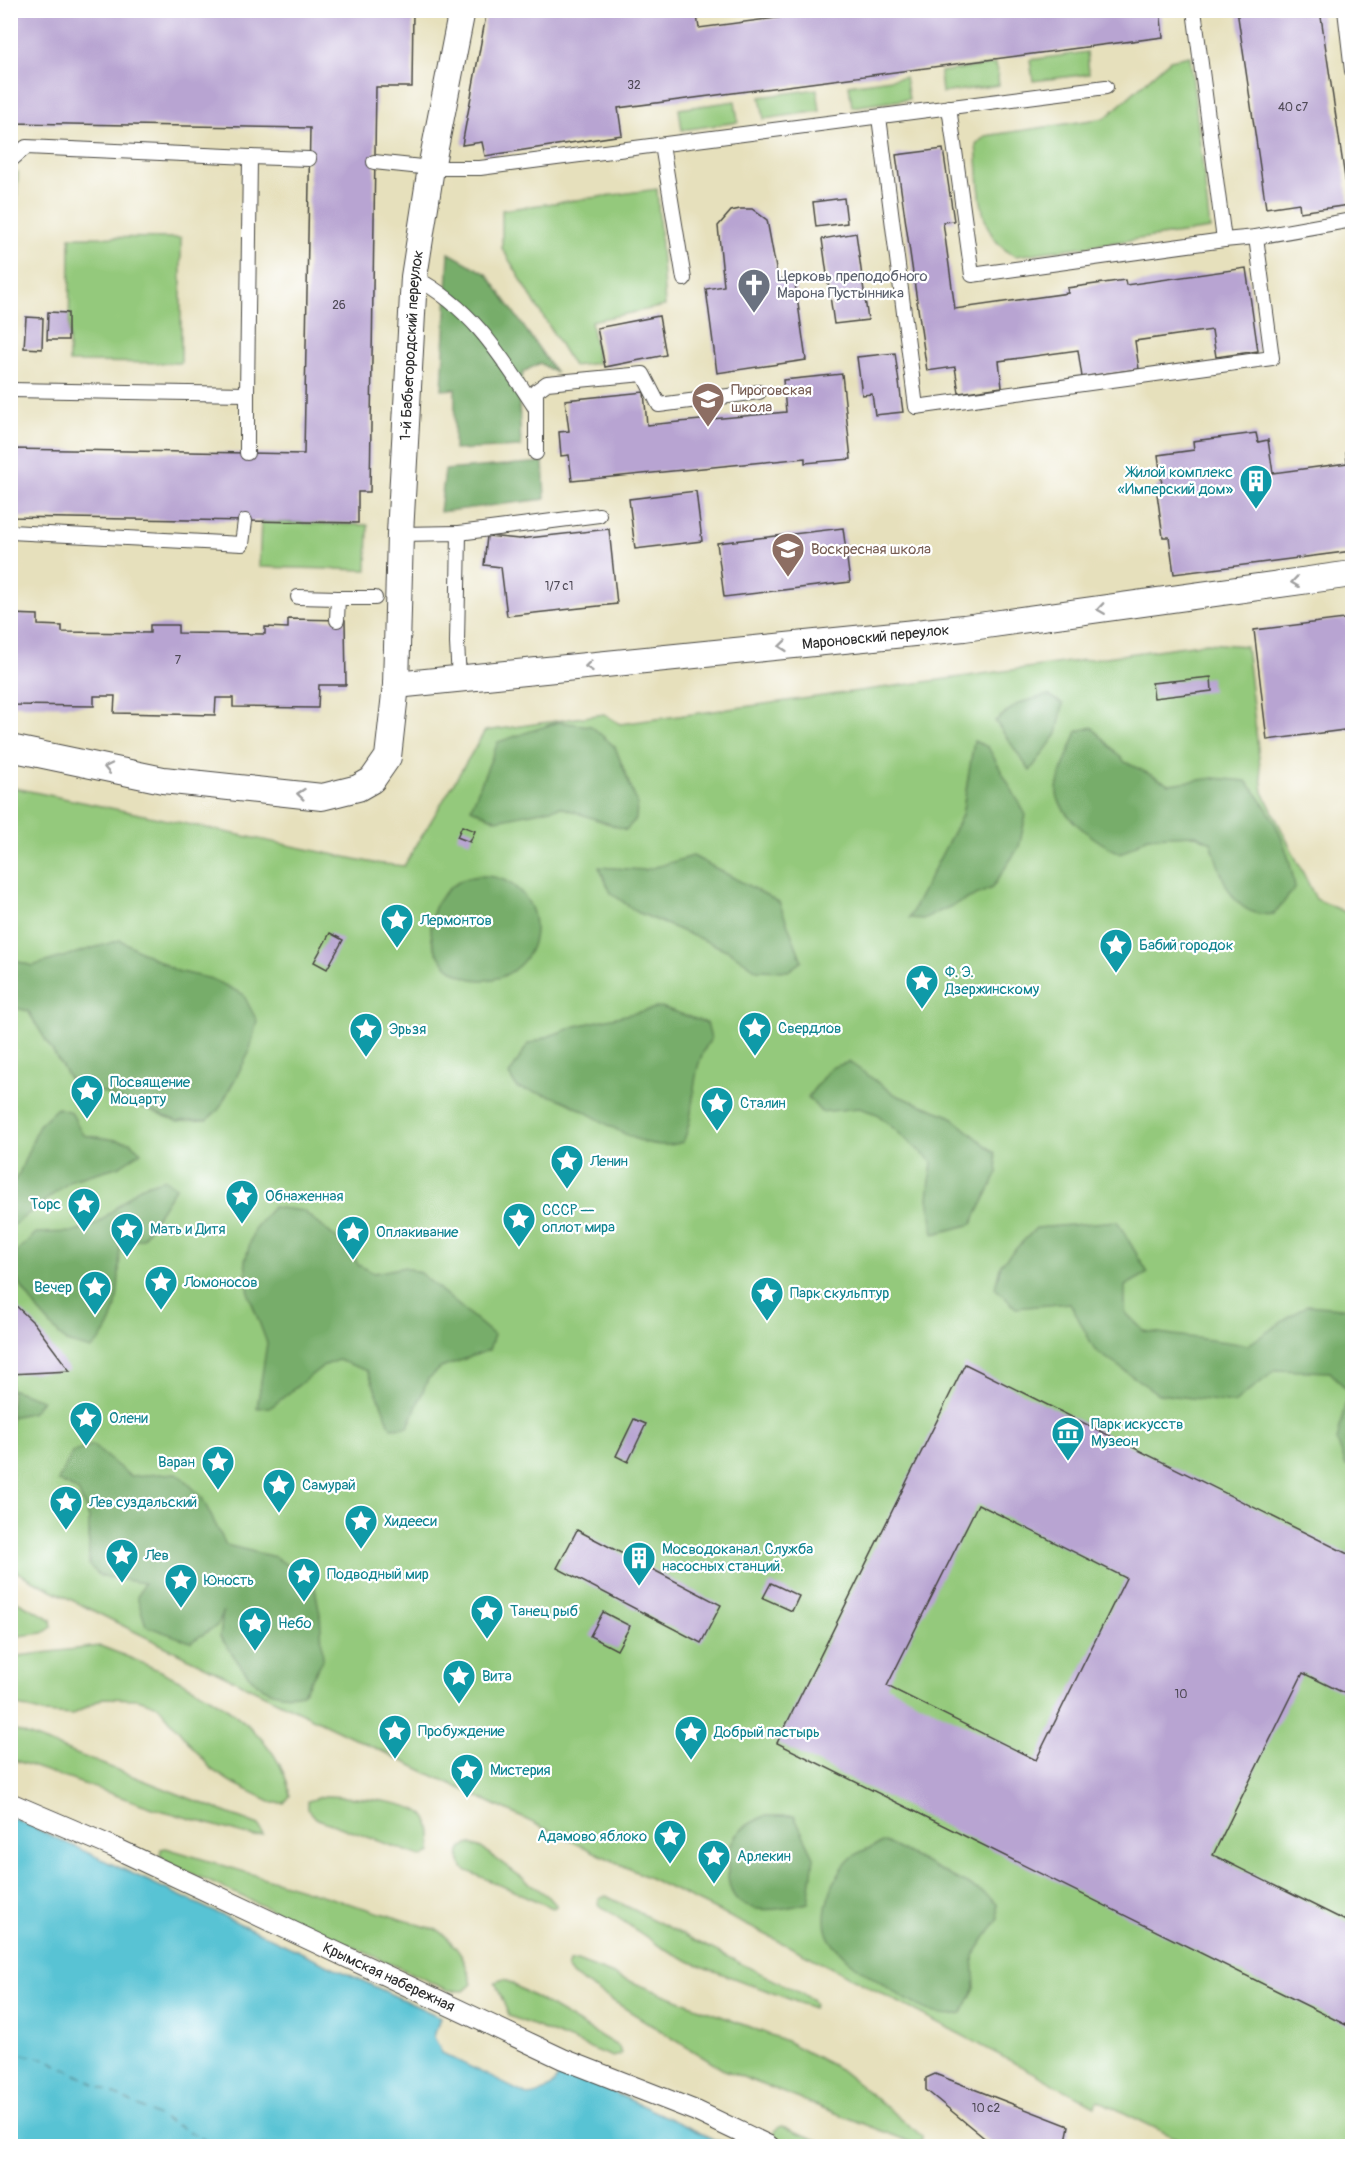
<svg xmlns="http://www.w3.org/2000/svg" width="1363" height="2157" viewBox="0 0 1363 2157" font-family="Pangolin,sans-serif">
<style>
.green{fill:#94c97b;stroke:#607a53;stroke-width:1.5}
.forest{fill:#77ad6b;stroke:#516c4b;stroke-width:1.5}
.water{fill:#59c3d4;stroke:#427780;stroke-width:1.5}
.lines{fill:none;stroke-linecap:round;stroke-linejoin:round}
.ferry{stroke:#3b6066;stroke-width:1.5;stroke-dasharray:8 6;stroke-linecap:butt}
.building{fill:#b8a4d2;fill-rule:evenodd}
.service-casing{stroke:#474641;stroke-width:16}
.pedestrian-casing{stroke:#474641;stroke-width:22}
.minor-casing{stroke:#474641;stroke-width:28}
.service{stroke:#fff;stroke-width:14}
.pedestrian{stroke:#fff;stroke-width:20}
.minor{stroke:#fff;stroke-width:26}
.oneway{stroke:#a0a0a0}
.labels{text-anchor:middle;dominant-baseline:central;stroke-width:4.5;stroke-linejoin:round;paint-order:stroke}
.number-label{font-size:12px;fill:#4e4955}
.worship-label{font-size:15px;fill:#5b616d;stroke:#fff;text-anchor:start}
.street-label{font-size:15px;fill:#2b2b2b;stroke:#fff}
.education-label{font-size:15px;fill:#785e54;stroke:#fff;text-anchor:start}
.culture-label{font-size:15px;fill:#0d838f;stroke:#fff;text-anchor:start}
</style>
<rect width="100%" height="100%" fill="#fff"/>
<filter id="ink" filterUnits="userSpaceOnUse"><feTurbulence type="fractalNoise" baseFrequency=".0167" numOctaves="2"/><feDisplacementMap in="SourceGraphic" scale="12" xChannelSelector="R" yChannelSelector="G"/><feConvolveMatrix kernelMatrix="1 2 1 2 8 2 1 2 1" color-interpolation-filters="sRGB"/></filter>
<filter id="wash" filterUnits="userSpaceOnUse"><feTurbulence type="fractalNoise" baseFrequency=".008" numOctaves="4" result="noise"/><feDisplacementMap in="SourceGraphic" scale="24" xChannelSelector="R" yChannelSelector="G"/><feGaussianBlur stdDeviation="1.35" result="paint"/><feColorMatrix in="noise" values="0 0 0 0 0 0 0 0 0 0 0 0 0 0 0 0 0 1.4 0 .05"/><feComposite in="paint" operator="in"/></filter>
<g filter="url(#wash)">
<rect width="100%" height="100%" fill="#e6e0bc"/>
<!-- green -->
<g class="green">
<polygon points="1087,52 1089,74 1033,81 1030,60"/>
<path d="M1190,56L1210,229L1016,256C975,238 980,184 976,145L985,136L1105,118L1170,60Z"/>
<polygon points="996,64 999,85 942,93 940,72"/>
<polygon points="905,77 909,99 852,107 849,85"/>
<polygon points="817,89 820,111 764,119 760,97"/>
<polygon points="735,101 738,122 682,130 679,109"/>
<polygon points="18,172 11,323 10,178"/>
<polygon points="657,189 665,306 591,321 598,363 573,366 502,248 502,210"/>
<polygon points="70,237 181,238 181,363 69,362"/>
<polygon points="261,522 368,525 367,570 259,567"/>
<path d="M1207,643L1246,646L1263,792L1316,899L1352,915V2146H1192L1098,2100L1095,2106C963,2035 830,1965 695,1900C466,1790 236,1685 11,1569L10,787L374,863L404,866L485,731L604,714L620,724Z"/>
<polygon points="11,1598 51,1619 52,1627 43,1633 11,1637"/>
<path d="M100,1646C166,1671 279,1717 290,1796L284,1803H274L231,1782L212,1770L158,1706L138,1699L103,1698L72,1715L44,1713L11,1704V1657Z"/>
<path d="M11,1729C94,1760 176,1794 259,1825L263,1835L254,1837L153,1808L11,1759Z"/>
<path d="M325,1796C345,1797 412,1800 425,1816C432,1824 432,1843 431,1852L423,1857L315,1818L308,1810V1801Z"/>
<path d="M471,1844L481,1848L549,1897L557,1906L553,1908L544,1904L465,1870C459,1862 457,1856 462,1847Z"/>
<path d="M166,1848L440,1931C458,1947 466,1960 472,1984L464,1991L448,1990L166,1862L160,1855L161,1849Z"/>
<polygon points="606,1896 812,1999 815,2004 813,2008 691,1962 661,1947 598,1904 599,1899"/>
<polygon points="577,1961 786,2041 839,2069 922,2136 922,2141 913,2143 722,2069 573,1976 567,1968 569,1962"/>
<polygon points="504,1979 619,2047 621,2054 613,2057 509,2016 495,1982"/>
<polygon points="781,2126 832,2146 794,2146 775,2137 774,2131"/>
</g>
<!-- forest -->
<g class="forest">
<polygon points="449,253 487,274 556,373 540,363 523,372 519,400 521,447 454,450 455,389 442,390"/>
<polygon points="543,462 545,499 440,512 445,470"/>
<polygon points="1048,695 1063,704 1057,734 1030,771 995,721 1019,703"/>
<polygon points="558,722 591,726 615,747 637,803 636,819 626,830 561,807 497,820 471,808 498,742"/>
<path d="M1092,727L1125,762L1169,784L1214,778L1246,781C1273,811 1289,849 1295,888L1274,914C1231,920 1221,874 1211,842L1196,835L1148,837L1121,854C1101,844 1056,816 1057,790C1058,774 1072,747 1077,731Z"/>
<polygon points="974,741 988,747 1026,815 1019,847 992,888 923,919 909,918 962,815"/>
<polygon points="693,856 779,902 802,961 788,971 757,970 729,951 637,912 611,893 599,867 645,870"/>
<circle cx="483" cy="928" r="52"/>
<polygon points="120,940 177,971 212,979 243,994 257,1021 249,1053 219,1109 207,1120 177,1121 70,1080 28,1011 11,1007 11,959 32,966"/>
<path d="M661,1007L707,1023L711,1039C688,1069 698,1109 683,1142C642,1157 599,1115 562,1100C548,1094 532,1092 517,1088L509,1075L528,1044L576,1026Z"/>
<polygon points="849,1062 896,1095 950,1116 995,1153 998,1172 972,1224 934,1234 928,1198 932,1162 877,1114 859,1108 821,1112 808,1097 830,1068"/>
<polygon points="57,1108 71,1112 83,1135 130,1142 141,1152 120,1166 72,1180 11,1227 11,1185 19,1174 39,1125"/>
<path d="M164,1179L176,1187L143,1238L120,1245C118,1282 123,1323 91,1349L66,1342L38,1311L11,1271V1258L36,1233L72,1232L97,1224L140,1187Z"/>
<polygon points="273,1207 303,1211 352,1251 358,1265 374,1273 405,1267 420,1273 494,1335 489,1350 441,1368 428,1379 408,1427 391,1428 368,1371 338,1360 323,1366 271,1407 257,1408 267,1343 249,1295 245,1261 254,1229"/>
<polygon points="1117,1221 1148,1273 1125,1286 1125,1312 1144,1331 1248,1345 1307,1305 1352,1309 1352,1465 1346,1466 1337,1441 1348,1391 1330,1372 1276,1370 1234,1403 1158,1394 1095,1350 1070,1303 1016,1308 995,1288 1001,1264 1036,1228"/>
<polygon points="11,1389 42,1400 33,1412 11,1417"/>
<path d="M92,1445L130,1476L177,1473L201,1496L226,1545L275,1557L314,1583L320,1614L323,1660L303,1693C258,1703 244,1668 220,1637L223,1611L218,1625L191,1642L146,1626L137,1597L144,1583L100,1576L89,1565V1518L78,1491L58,1481L72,1453Z"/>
<path d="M764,1816H794L814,1857L808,1903C773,1912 726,1920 728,1869C730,1835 734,1832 764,1816Z"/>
<path d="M885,1842L984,1893L997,1904L998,1919L973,1956L975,1987L962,2013C936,2020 913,2004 891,1990C869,1975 847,1963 831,1941C816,1919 833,1874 851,1858C860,1850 874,1847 885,1842Z"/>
</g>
<!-- water -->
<path class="water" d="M11,1817L440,2017L434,2037L442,2053L529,2096C548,2093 554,2084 564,2069L728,2146H11Z"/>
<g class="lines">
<!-- ferry -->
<polyline class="ferry" points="10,2052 46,2059 217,2146"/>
</g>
<g id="blocks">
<!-- building -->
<g class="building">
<polygon points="10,10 413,10 412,87 376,87 370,492 358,492 358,523 10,517 10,449 304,454 310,128 10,123"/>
<polygon points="487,10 696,10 699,28 837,10 1160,10 1163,37 618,108 622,135 485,156 482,142 462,145"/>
<polygon points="1237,10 1320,10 1349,205 1300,212 1299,203 1266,208"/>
<polygon points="943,149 954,221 943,222 955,309 1068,293 1067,288 1125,280 1126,285 1246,268 1258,351 1216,357 1212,330 1135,341 1139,369 1082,377 1078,350 999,361 1002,387 959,393 955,367 927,371 896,155"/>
<polygon points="844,198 847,223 816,227 813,202"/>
<polygon points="740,209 752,209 767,220 778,279 794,276 806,360 717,373 706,289 724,286 718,226 731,211"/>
<polygon points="856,233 868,320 834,324 822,239"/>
<polygon points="48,312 68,313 68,340 47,340"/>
<polygon points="659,316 666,355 605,367 597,328"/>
<polygon points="26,317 43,318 42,349 24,348"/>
<polygon points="895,353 903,412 875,415 872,394 862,395 857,357"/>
<polygon points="842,374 851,459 805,463 805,458 572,481 569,455 561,456 559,432 569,431 565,400 644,392 647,425 786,412 783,380"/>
<polygon points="1256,433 1258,442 1268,440 1273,473 1347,463 1346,452 1352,451 1352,551 1174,574 1169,537 1163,537 1156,486 1162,485 1158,455 1194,450 1193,441"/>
<polygon points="696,491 702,541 635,549 629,499"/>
<polygon points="843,528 850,582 724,597 717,543"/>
<polygon points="609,529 617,604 507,616 501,567 484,565 487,536 519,539"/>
<polygon points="10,614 38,615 38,625 62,626 62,632 150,633 150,625 178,625 178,633 265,634 265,627 288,628 288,619 345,620 346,685 319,685 318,708 233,707 233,698 216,698 215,715 114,713 115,696 94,696 94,706 10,705"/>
<polygon points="1352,618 1352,729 1267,740 1254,630"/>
<polygon points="1211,677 1212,691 1154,698 1152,683"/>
<polygon points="462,826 475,831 470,842 457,837"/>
<polygon points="330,933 343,940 327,969 314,962"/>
<polygon points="10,1300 34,1323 70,1371 10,1374"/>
<path d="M965,1364L1352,1556V1697L1303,1673L1213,1855L1352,1924V2028L777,1743ZM978,1504L1126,1578L1036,1760L887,1686Z"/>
<polygon points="634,1419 646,1424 628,1462 616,1456"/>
<polygon points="577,1530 721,1605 701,1643 557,1568"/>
<polygon points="771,1583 799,1596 792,1611 763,1598"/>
<polygon points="603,1612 630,1626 617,1650 590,1636"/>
<polygon points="935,2074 1069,2126 1065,2146 994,2146 926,2090 926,2078"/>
</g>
</g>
</g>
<g filter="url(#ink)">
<use href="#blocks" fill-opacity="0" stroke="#474641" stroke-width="1.5"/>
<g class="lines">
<!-- service casing -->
<g class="service-casing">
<g id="service">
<polyline points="1345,10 1352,71"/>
<polyline points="949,107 972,275 1224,240 1194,10"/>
<polyline points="879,117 916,407 1272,358 1256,237 1224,240"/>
<polyline points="662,145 684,279"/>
<polyline points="250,157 309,159"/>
<polyline points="10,161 26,147 250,157 247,394 10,390"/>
<polyline points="374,162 431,168 480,168 1106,87"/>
<polyline points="1256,237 1352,220"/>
<path d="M414,277C471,307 500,354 534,406"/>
<polyline points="247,394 247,453"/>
<polyline points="536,453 536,391 547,383 643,374 659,405 759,392"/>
<polyline points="10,532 242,544 245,521"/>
<polyline points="459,533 599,515"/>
<polyline points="400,534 459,533 457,643 459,679"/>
<polyline points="298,597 338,598"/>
<polyline points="337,620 338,598 375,598"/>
</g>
</g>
<!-- pedestrian casing -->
<g class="pedestrian-casing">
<g id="pedestrian">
<path id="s1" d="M10,1803L113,1847L563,2059L696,2111L769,2146"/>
</g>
</g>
<!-- minor casing -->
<g class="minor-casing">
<g id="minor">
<path id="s2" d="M396,685L964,628L1352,574"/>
<path id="s3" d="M10,748L163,780L322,797L358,788L372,780L388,757L396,685L400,534L414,277L431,168L462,10"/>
</g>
</g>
<!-- service -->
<use href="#service" class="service"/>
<!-- pedestrian -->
<use href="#pedestrian" class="pedestrian"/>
<!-- minor -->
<use href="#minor" class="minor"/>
</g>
<!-- one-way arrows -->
<defs><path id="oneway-chevron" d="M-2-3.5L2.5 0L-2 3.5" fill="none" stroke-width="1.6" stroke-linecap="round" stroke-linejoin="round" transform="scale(1.5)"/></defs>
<g class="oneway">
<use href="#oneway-chevron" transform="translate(1295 582) rotate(172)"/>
<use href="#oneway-chevron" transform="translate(1101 609) rotate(172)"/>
<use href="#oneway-chevron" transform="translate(783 646) rotate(174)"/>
<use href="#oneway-chevron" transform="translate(589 666) rotate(174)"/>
<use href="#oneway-chevron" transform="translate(108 768) rotate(-168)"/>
<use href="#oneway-chevron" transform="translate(301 794) rotate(-174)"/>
</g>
</g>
<!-- icons -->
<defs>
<g id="church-pin" transform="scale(1.725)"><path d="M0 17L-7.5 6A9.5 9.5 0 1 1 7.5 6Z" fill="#6b7280" stroke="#fff"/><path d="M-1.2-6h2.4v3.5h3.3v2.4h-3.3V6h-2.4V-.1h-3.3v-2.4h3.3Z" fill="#fff"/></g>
<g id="school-pin" transform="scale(1.725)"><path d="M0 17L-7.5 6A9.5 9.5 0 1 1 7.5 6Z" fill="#8d6e63" stroke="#fff"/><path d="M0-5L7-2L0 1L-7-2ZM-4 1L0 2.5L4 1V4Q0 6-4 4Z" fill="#fff"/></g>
<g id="building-pin" transform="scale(1.725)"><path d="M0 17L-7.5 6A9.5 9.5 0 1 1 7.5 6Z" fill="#0f9aa8" stroke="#fff"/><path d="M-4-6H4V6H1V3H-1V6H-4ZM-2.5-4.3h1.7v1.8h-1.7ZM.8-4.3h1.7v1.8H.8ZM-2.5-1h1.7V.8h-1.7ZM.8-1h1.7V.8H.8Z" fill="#fff"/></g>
<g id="sight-pin" transform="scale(1.725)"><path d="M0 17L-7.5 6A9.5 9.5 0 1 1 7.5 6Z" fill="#0f9aa8" stroke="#fff"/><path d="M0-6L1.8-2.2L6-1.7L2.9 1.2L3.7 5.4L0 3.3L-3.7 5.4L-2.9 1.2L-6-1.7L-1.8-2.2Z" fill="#fff"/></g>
<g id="museum-pin" transform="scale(1.725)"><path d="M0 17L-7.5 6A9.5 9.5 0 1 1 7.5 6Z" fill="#0f9aa8" stroke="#fff"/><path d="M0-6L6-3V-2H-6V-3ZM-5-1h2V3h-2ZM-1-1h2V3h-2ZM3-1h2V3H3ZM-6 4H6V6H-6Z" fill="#fff"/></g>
</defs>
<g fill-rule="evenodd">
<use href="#church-pin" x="754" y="285"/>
<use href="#school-pin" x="708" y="399"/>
<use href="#building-pin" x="1256" y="481"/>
<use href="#school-pin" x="788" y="549"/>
<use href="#sight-pin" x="397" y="920"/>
<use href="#sight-pin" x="1116" y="945"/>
<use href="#sight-pin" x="922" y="981"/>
<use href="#sight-pin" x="755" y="1028"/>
<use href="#sight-pin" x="366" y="1029"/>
<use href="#sight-pin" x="87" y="1091"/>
<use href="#sight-pin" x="717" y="1103"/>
<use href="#sight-pin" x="567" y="1161"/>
<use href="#sight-pin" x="242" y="1196"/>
<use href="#sight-pin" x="84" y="1204"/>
<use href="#sight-pin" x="519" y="1219"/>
<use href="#sight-pin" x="127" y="1229"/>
<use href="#sight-pin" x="353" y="1232"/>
<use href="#sight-pin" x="161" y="1282"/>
<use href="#sight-pin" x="95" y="1287"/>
<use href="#sight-pin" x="767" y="1293"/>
<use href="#sight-pin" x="86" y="1418"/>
<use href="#museum-pin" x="1068" y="1433"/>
<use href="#sight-pin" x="218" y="1462"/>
<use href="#sight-pin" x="279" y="1485"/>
<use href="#sight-pin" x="66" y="1502"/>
<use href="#sight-pin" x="361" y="1521"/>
<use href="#sight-pin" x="122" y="1555"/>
<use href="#building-pin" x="639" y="1558"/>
<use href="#sight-pin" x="304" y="1574"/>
<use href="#sight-pin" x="181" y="1580"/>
<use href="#sight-pin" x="487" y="1611"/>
<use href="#sight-pin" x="255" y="1623"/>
<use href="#sight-pin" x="459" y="1676"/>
<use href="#sight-pin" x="395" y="1731"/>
<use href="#sight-pin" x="691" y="1732"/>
<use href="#sight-pin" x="467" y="1770"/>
<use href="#sight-pin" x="670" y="1836"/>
<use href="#sight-pin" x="714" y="1856"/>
</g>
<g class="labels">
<!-- number labels -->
<g class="number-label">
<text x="634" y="85">32</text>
<text x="1293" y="107">40 с7</text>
<text x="339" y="305">26</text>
<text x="559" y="586">1/7 с1</text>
<text x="178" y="660">7</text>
<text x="1181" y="1694">10</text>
<text x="986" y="2108">10 с2</text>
</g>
<!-- worship labels -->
<g class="worship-label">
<text x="777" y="276">Церковь преподобного<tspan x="777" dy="17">Марона Пустынника</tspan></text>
</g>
<!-- street labels -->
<g class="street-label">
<text stroke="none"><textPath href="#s3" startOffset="810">1-й Бабьегородский переулок</textPath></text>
<text stroke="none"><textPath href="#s2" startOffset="482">Мароновский переулок</textPath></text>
<text stroke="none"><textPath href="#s1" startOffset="417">Крымская набережная</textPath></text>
</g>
<!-- education labels -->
<g class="education-label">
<text x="731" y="390">Пироговская<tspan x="731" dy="17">школа</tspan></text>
<text x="811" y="549">Воскресная школа</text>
</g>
<!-- culture labels -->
<g class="culture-label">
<text x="1233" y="472" text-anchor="end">Жилой комплекс<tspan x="1233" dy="17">«Имперский дом»</tspan></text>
<text x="420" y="920">Лермонтов</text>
<text x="1139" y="945">Бабий городок</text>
<text x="945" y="972">Ф. Э.<tspan x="945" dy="17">Дзержинскому</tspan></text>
<text x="778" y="1028">Свердлов</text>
<text x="389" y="1029">Эрьзя</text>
<text x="110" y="1082">Посвящение<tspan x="110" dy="17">Моцарту</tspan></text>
<text x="740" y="1103">Сталин</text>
<text x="590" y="1161">Ленин</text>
<text x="265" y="1196">Обнаженная</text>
<text x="61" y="1204" text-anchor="end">Торс</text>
<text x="542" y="1210">СССР —<tspan x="542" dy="17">оплот мира</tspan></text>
<text x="150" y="1229">Мать и Дитя</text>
<text x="376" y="1232">Оплакивание</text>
<text x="184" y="1282">Ломоносов</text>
<text x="72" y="1287" text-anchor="end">Вечер</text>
<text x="790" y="1293">Парк скульптур</text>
<text x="109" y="1418">Олени</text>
<text x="1091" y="1424">Парк искусств<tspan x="1091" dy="17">Музеон</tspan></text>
<text x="195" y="1462" text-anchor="end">Варан</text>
<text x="302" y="1485">Самурай</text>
<text x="89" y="1502">Лев суздальский</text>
<text x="384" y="1521">Хидееси</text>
<text x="662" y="1549">Мосводоканал. Служба<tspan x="662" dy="17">насосных станций.</tspan></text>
<text x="145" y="1555">Лев</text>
<text x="327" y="1574">Подводный мир</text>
<text x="204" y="1580">Юность</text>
<text x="510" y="1611">Танец рыб</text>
<text x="278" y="1623">Небо</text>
<text x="482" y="1676">Вита</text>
<text x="418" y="1731">Пробуждение</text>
<text x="714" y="1732">Добрый пастырь</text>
<text x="490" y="1770">Мистерия</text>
<text x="647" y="1836" text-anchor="end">Адамово яблоко</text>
<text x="737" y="1856">Арлекин</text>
</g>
</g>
<!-- margin -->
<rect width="1363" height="2157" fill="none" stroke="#fff" stroke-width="36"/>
</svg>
